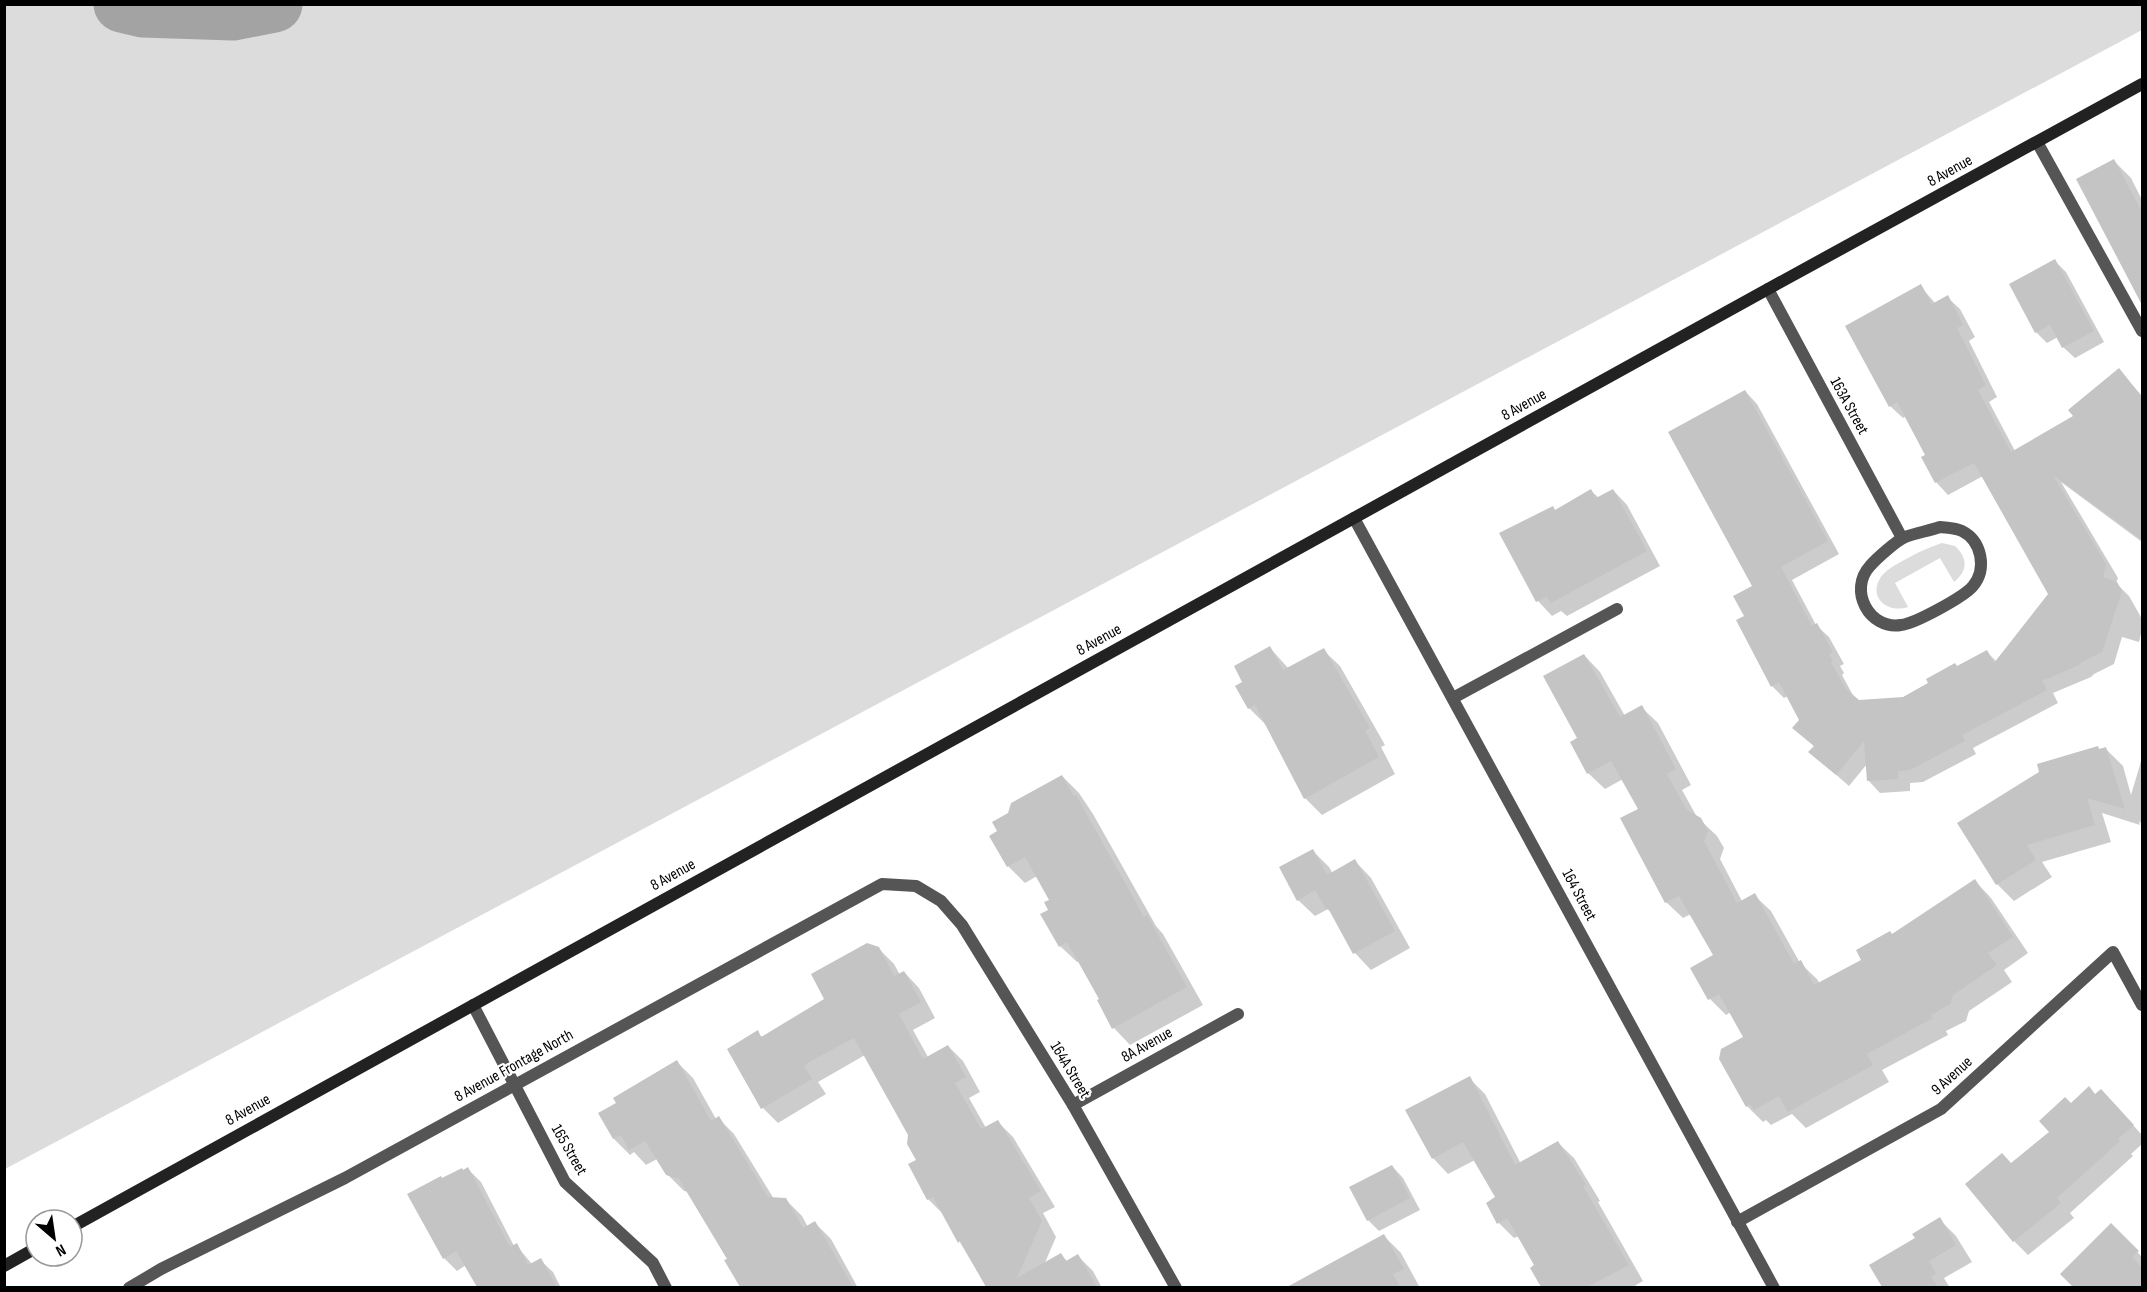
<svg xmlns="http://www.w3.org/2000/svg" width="2147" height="1292" viewBox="0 0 2147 1292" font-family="'Sofia Sans Condensed',sans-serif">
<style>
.green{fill:#dcdcdc}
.shadow{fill:#0003}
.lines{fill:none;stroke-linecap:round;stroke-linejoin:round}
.river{stroke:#a3a3a3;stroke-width:57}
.building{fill:#c4c4c4}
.service{stroke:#555;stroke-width:12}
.minor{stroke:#555;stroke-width:12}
.secondary{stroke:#222;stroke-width:12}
.labels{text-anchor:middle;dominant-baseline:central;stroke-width:4.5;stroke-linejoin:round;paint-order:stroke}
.street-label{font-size:16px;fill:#000;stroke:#fff}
</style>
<rect width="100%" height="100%" fill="#fff"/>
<!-- green -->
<g class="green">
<polygon points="5,4 2142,4 2142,30 5,1169"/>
<path d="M1942,543L1955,546C1968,558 1968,571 1954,582L1940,558L1895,583L1908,607C1888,614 1867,597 1881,577C1888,566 1928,547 1942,543Z"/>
</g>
<!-- shadow -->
<g class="shadow">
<polygon points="2114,161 2131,178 2142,200 2142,291 2130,278"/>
<polygon points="2055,261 2066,272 2104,342 2075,358 2063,347 2058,337 2047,343 2036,332"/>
<polygon points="1920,286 1936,304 1947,297 1960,309 1975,337 1969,341 1997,397 1989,402 2015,451 2075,417 2119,370 2142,396 2142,542 2061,482 2118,578 2116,583 2129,596 2142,619 2142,629 2139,642 2122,637 2114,664 2094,674 2091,677 2053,693 2058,703 1973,748 1976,754 1923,782 1910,783 1910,791 1880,793 1868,780 1867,764 1849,786 1810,752 1815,747 1794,728 1801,720 1788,696 1784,698 1772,686 1746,617 1754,586 1745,391 1757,404 1839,554 1792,580 1816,625 1829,637 1844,664 1840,666 1844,673 1842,675 1855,699 1858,701 1903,698 1987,652 1997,662 2050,594 1983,476 1948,495 1936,482 1927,456 1906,416 1903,418 1890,406"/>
<polygon points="1613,490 1627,505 1660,566 1567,616 1561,611 1552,616 1538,601 1501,534 1556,511 1591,491 1599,498"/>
<polygon points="1270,648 1289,669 1323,650 1340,666 1385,745 1381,747 1395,774 1322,815 1305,798 1266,725 1249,708 1244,683"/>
<polygon points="1584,655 1600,672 1625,716 1641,707 1658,723 1691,785 1682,790 1697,817 1717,836 1724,848 1720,859 1742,901 1754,895 1771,911 1800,963 1817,979 1820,984 1863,960 1893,936 1975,881 1991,898 2028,953 2004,970 2012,982 1969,1011 1966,1021 1946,1031 1948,1035 1882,1070 1889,1082 1806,1128 1792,1114 1771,1125 1766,1120 1763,1122 1747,1106 1745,1038 1731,1012 1726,1015 1710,999 1715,955 1691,914 1683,918 1666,902 1640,810 1623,779 1605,789 1588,773 1579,738"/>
<polygon points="2098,748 2101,750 2106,749 2123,766 2131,795 2142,758 2142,824 2139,821 2140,825 2102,813 2111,842 2042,862 2052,877 2014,901 1997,884"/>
<polygon points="1062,776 1079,793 1093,814 1156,926 1163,934 1203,1005 1130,1045 1114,1028 1101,999 1080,961 1077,962 1060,946 1050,911 1051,900 1037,876 1025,883 1008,866"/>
<polygon points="1312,850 1329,867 1333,874 1355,861 1371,878 1410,948 1371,970 1355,953 1334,916 1328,909 1315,916 1298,900"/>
<polygon points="878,948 894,964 900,975 904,972 919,988 935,1018 913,1030 928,1057 948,1046 963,1061 980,1092 969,1098 986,1128 998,1122 1013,1137 1055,1207 1043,1213 1056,1237 1044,1265 1061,1255 1067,1261 1078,1256 1093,1271 1102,1288 987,1288 944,1215 928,1199 910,1134 865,1055 818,1082 826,1094 778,1123 763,1108 729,1050 757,1032 763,1038 826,999"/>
<polygon points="677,1062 693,1078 716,1119 718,1118 734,1134 774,1199 786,1200 802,1216 808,1227 815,1223 831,1239 858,1288 741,1288 726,1261 729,1259 689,1192 684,1191 667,1174 657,1159 646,1165 634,1152 630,1155 614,1139 600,1113 618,1103"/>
<polygon points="1469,1078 1485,1094 1521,1164 1558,1143 1574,1158 1600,1201 1598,1202 1643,1281 1631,1288 1542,1288 1532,1268 1536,1266 1519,1236 1514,1238 1499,1223 1497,1198 1475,1160 1448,1174 1433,1158"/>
<polygon points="2096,1096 2115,1105 2142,1135 2142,1144 2131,1154 2133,1156 2070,1213 2074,1218 2028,1255 2014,1241 2012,1164 2052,1132 2071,1105"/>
<polygon points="1392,1166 1403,1178 1420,1210 1379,1231 1368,1220"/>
<polygon points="468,1169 481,1182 514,1246 516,1245 532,1264 540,1260 553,1272 561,1288 478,1288 466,1265 457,1271 444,1258 464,1171"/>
<polygon points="1939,1219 1956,1236 1972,1262 1944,1278 1950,1288 1884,1288 1871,1266 1917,1239"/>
<polygon points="2111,1225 2142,1257 2142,1288 2075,1288 2062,1274"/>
<polygon points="1384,1236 1401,1253 1420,1288 1293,1288"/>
</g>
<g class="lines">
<!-- river -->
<polyline class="river" points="122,4 143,9 233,12 274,4"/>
</g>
<!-- building -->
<g class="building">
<polygon points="2114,159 2142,212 2142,305 2076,179"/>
<polygon points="2055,259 2094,331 2062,348 2050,325 2035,333 2009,284"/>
<polygon points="1921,284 1932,304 1948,295 1963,325 1957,328 1986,385 1978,390 2011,452 2073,416 2068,410 2119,368 2142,397 2142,540 2053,475 2106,564 2103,577 2117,582 2122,591 2102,652 2082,662 2079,665 2042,681 2047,690 1962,735 1965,741 1910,770 1898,771 1898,779 1867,781 1864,741 1836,775 1808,752 1814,746 1792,728 1799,720 1779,682 1771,687 1736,620 1744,616 1733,596 1752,586 1668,432 1745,390 1828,541 1781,567 1812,626 1817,623 1833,652 1829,654 1833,661 1831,662 1846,689 1859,700 1903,697 1928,683 1926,679 1955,663 1957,666 1987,650 1994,663 2048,594 1974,463 1935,483 1921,457 1925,455 1897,402 1889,407 1845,326"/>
<polygon points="1591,489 1596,498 1613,489 1647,551 1551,603 1547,597 1536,602 1499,533 1553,506 1555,510"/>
<polygon points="1270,646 1283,670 1324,648 1370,728 1365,730 1379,757 1304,799 1255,705 1248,709 1235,686 1242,682 1234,666"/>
<polygon points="1584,654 1620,717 1642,705 1676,769 1667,774 1687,810 1701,818 1708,831 1704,841 1737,903 1755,893 1794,964 1801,960 1814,985 1861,960 1856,950 1890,931 1892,934 1975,879 2013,937 1988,953 1997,965 1953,995 1950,1004 1931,1015 1933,1018 1867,1054 1873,1065 1788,1112 1779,1096 1754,1110 1750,1104 1746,1107 1719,1059 1721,1049 1743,1037 1719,994 1708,1000 1690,968 1713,955 1679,896 1665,903 1620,818 1638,809 1611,761 1587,774 1570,742 1577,738 1543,676"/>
<polygon points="2098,746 2099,749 2106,747 2125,809 2087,798 2095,825 2027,845 2036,860 1996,885 1957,823 2039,772 2037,764"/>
<polygon points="1062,775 1074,796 1076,795 1144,917 1147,915 1187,987 1112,1029 1097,1000 1099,999 1067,942 1059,947 1040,914 1048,910 1044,902 1049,900 1025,857 1007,867 989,836 997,831 992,822 1008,813 1011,803"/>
<polygon points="1313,849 1327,875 1355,859 1395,931 1353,954 1329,910 1326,909 1315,890 1297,901 1279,867"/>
<polygon points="867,943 879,947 894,976 904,971 921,1002 899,1014 923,1059 948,1045 966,1077 955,1083 981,1129 998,1120 1041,1191 1029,1198 1042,1221 1017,1278 1061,1253 1066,1261 1078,1254 1097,1287 986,1287 960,1241 958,1243 933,1197 927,1200 908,1164 916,1160 907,1144 908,1135 854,1038 809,1062 804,1066 812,1079 761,1109 727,1049 758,1030 761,1037 824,999 811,974"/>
<polygon points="677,1060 711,1121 719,1116 768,1197 786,1198 803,1228 815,1221 853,1287 740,1287 724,1260 727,1259 679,1179 666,1175 645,1141 629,1150 621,1135 613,1139 598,1113 616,1103 613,1098"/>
<polygon points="1470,1076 1515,1165 1558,1141 1586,1185 1583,1186 1629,1265 1587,1287 1541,1287 1530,1268 1534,1265 1507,1218 1497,1224 1486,1203 1495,1197 1463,1142 1432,1159 1405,1110"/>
<polygon points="2089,1086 2095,1094 2101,1089 2134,1125 2118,1139 2120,1141 2057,1198 2061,1203 2013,1242 1965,1184 2002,1153 2011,1163 2049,1132 2039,1121 2065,1097 2071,1103"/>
<polygon points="1392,1165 1410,1198 1367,1221 1349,1187"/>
<polygon points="468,1167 510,1247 517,1243 528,1265 541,1258 557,1287 477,1287 456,1251 443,1259 407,1194 441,1176 442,1178 462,1168 463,1170"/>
<polygon points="1940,1217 1956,1245 1929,1261 1936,1274 1931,1277 1938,1287 1882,1287 1869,1265 1915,1238 1912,1234"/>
<polygon points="2111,1223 2139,1251 2132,1257 2142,1268 2142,1287 2073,1287 2060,1274"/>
<polygon points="1384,1234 1404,1269 1393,1274 1400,1287 1287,1287"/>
</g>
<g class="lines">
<!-- service -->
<g class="service">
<polyline points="2037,142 2142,331"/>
<polyline points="1453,698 1617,609"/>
</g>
<!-- minor -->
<g class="minor">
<polyline points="1768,289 1902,538"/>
<polyline points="1354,518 1774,1288"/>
<path d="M1940,527C1948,528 1955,528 1962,531C1982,541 1987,569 1973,586C1964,597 1914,624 1901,625C1869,630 1848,590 1870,566C1876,559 1896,541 1905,537C1916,533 1928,531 1940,527Z"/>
<polyline points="473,1005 565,1182 653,1263 666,1288"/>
<polyline points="1073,1105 1238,1014"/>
<polyline points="1737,1222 1941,1109 2113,952 2142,1005"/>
<polyline points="129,1288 161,1269 345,1178 882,884 916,886 941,901 962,925 1073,1105 1176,1288"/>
</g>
<!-- secondary -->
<g class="secondary">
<polyline points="72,1227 1768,289 2142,84"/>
<polyline points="4,1266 36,1248"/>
</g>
</g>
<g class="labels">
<!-- street labels -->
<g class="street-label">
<text transform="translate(1950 171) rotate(-29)">8 Avenue</text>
<text transform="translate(1524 405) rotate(-29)">8 Avenue</text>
<text transform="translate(1849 406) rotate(61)">163A Street</text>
<text transform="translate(1099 640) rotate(-29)">8 Avenue</text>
<text transform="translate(673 875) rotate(-29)">8 Avenue</text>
<text transform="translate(1579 895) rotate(62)">164 Street</text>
<text transform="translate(1147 1045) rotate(-29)">8A Avenue</text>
<text transform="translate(514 1066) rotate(-29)">8 Avenue Frontage North</text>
<text transform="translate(1070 1070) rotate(59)">164A Street</text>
<text transform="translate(1952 1076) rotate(-42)">9 Avenue</text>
<text transform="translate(248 1110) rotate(-29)">8 Avenue</text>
<text transform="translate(569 1150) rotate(60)">165 Street</text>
</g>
</g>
<!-- border -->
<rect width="2147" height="1292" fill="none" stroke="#000000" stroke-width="12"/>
<!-- north arrow -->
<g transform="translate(54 1238) rotate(151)"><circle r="28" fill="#ffffff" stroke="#999999" stroke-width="1.5"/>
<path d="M0-4.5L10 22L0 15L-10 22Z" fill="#000000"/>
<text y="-9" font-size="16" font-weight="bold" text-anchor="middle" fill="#000000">N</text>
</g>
</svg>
